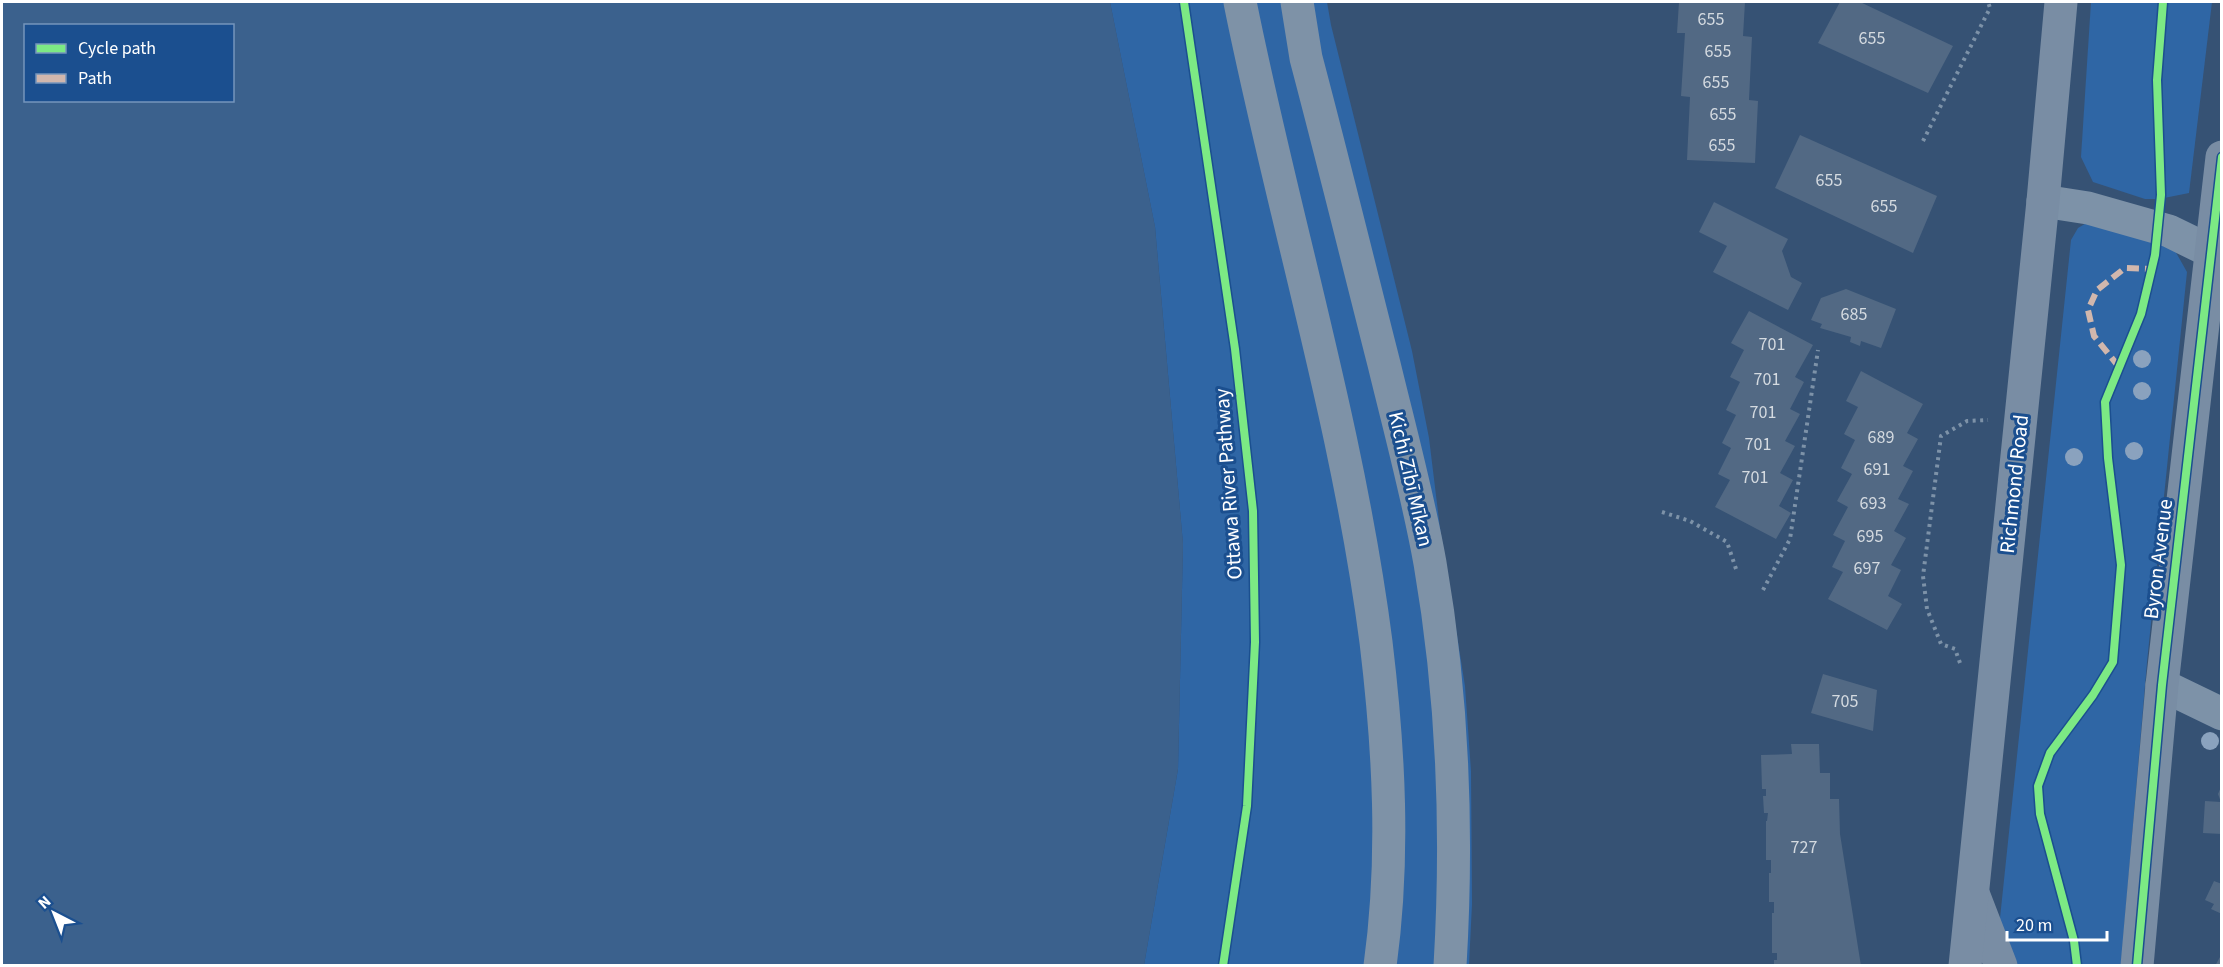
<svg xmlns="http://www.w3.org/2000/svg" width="2223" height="967" viewBox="0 0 2223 967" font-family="'Source Sans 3',sans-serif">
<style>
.green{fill:#2f66a5}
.water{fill:#3b618d;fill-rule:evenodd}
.building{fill:#526984}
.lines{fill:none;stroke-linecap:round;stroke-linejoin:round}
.path{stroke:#7d92a8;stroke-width:4;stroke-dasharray:3 4.5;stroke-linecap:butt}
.street{stroke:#7d92a8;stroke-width:33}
.secondary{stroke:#798da4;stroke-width:33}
.highway{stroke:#7e92a7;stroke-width:33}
.quiet{stroke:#d1b7ad;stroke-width:6;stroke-dasharray:12 6;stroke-linecap:butt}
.cycleway-casing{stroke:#1b4f8f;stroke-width:11}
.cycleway{stroke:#7ce984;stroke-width:8}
.tree{fill:#8aa2be}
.labels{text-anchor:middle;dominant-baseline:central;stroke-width:6;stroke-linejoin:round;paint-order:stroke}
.number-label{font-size:18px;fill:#d4dae0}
.street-label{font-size:21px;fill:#fff;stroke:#1b4f8f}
</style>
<rect width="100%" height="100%" fill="#365274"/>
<!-- green -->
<g class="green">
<polygon points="1110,2 1327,2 1331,25 1412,351 1429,438 1440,528 1465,686 1471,771 1472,904 1469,965 1144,965 1178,769 1183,544 1155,227"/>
<polygon points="2091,2 2212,2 2189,193 2159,199 2145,199 2093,182 2081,157"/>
<polygon points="2088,222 2174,249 2187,272 2147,662 2121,965 1995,966 2071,240 2078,228"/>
</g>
<!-- water -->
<path class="water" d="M2,2H1110L1155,227L1183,544L1178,769L1144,965H2ZM26,26H232V100H26Z"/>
<!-- building -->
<g class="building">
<polygon points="1679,2 1745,2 1743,36 1752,37 1749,100 1758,101 1755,163 1687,160 1690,97 1681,96 1685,33 1677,33"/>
<polygon points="1840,2 1860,2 1953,46 1928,93 1818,43"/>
<polygon points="1800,135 1937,196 1913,253 1775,188"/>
<polygon points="1714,202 1788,239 1782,251 1791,277 1802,283 1788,310 1713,272 1727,246 1699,232"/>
<polygon points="1846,289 1896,309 1881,348 1861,341 1860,346 1850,342 1851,337 1820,328 1822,324 1811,320 1821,298"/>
<polygon points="1749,311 1813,345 1795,377 1804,382 1790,409 1800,414 1785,441 1795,446 1780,473 1793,480 1779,506 1791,513 1776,539 1715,507 1730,480 1718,474 1731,448 1722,443 1736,415 1726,410 1740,382 1730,377 1744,350 1731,343"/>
<polygon points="1861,371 1923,404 1907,433 1918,439 1903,466 1913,471 1898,499 1909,504 1894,531 1906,538 1891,565 1901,570 1888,596 1902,604 1887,630 1828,599 1843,572 1832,567 1845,541 1833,535 1848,507 1837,501 1852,474 1841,468 1855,440 1844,434 1858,407 1846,401"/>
<polygon points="1823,674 1877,690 1873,731 1811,713"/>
<polygon points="1791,744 1819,744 1820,773 1830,773 1830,799 1839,799 1840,834 1861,966 1774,966 1774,960 1777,960 1777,953 1772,953 1772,913 1774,913 1774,902 1769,902 1769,873 1771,873 1771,860 1766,860 1766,821 1767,821 1768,813 1764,813 1763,796 1766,796 1766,789 1762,789 1761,755 1792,754"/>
<polygon points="2221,787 2222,834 2203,833 2205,801 2221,802 2218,794"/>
<polygon points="2214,881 2222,884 2222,914 2211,909 2214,904 2205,900"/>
<polygon points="2220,957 2222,958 2222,966 2215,966"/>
</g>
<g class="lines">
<!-- path -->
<g class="path">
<polyline points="1923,141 1990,8 1988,2"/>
<polyline points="1662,512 1690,521 1727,542 1736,569"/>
<polyline points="1763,590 1790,539 1818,350"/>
<polyline points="1960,663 1955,649 1941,644 1927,609 1923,576 1941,436 1967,421 1988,420"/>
</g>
<!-- street -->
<g class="street">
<polyline points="2043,201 2088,208 2169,231 2222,257"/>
<polyline points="2162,685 2222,714"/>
</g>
<!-- secondary -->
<g class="secondary">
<polyline points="1974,896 2001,966"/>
<polyline points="1965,966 2043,201 2061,2"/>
<polyline points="2137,966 2162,685 2222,157"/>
</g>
<!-- highway -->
<g class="highway">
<path d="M1240,2C1283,216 1348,425 1376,642C1389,750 1395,857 1380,966"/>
<path d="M1297,2L1306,58C1333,160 1358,262 1384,364C1400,430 1418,496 1430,563C1453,696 1458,831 1450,966"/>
</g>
<!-- quiet -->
<polyline class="quiet" points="2119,367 2094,336 2088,310 2097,290 2125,268 2151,269"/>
<!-- cycleway casing -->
<g class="cycleway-casing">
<g id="cycleway">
<polyline points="1184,2 1235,349 1253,511 1255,642 1247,806 1223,966"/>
<polyline points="2077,966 2074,941 2040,814 2038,786 2050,753 2093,695 2113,662 2121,565 2108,458 2105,402 2141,314 2155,255 2161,195 2157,80 2163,2"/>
<polyline points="2137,966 2162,685 2222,157"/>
</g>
</g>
<!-- cycleway -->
<use href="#cycleway" class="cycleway"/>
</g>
<!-- trees -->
<g class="tree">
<circle cx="2142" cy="359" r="9"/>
<circle cx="2142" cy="391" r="9"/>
<circle cx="2134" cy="451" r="9"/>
<circle cx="2074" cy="457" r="9"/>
<circle cx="2210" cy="741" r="9"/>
</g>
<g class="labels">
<!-- number labels -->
<g class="number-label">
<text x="1711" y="19">655</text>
<text x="1872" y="38">655</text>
<text x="1718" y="51">655</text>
<text x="1716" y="82">655</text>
<text x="1723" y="114">655</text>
<text x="1722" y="145">655</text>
<text x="1829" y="180">655</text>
<text x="1884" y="206">655</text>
<text x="1854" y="314">685</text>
<text x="1772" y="344">701</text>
<text x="1767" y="379">701</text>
<text x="1763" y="412">701</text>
<text x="1881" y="437">689</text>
<text x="1758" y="444">701</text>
<text x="1877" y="469">691</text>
<text x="1755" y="477">701</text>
<text x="1873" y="503">693</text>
<text x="1870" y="536">695</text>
<text x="1867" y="568">697</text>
<text x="1845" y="701">705</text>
<text x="1804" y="847">727</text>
</g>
<!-- street labels -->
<g class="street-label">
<text transform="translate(1411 479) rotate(77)">Kichi Zībī Mīkan</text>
<text transform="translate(1228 484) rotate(-94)">Ottawa River Pathway</text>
<text transform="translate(2014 484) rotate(-84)">Richmond Road</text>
<text transform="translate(2158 559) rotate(-83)">Byron Avenue</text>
</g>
</g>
<!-- border -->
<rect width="2223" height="967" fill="none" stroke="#ffffff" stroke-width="6"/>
<!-- legend -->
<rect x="24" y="24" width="210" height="78" fill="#1b4f8f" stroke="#7695bc" stroke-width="1.5"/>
<rect x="36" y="44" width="30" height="9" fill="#7ce984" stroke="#7695bc" stroke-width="1.5"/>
<text x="78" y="54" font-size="18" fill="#ffffff">Cycle path</text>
<rect x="36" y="74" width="30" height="9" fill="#d1b7ad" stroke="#7695bc" stroke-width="1.5"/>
<text x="78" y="84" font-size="18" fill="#ffffff">Path</text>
<!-- north arrow -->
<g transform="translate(54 913) rotate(318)" stroke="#1b4f8f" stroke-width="4.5" paint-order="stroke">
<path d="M0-4.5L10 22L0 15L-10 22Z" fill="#ffffff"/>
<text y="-9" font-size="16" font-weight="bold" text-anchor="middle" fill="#ffffff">N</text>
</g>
<!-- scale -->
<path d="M2007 931v9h100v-9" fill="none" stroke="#ffffff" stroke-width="3"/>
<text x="2016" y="931" font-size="18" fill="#ffffff" stroke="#1b4f8f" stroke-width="4.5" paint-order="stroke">20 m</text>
</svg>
